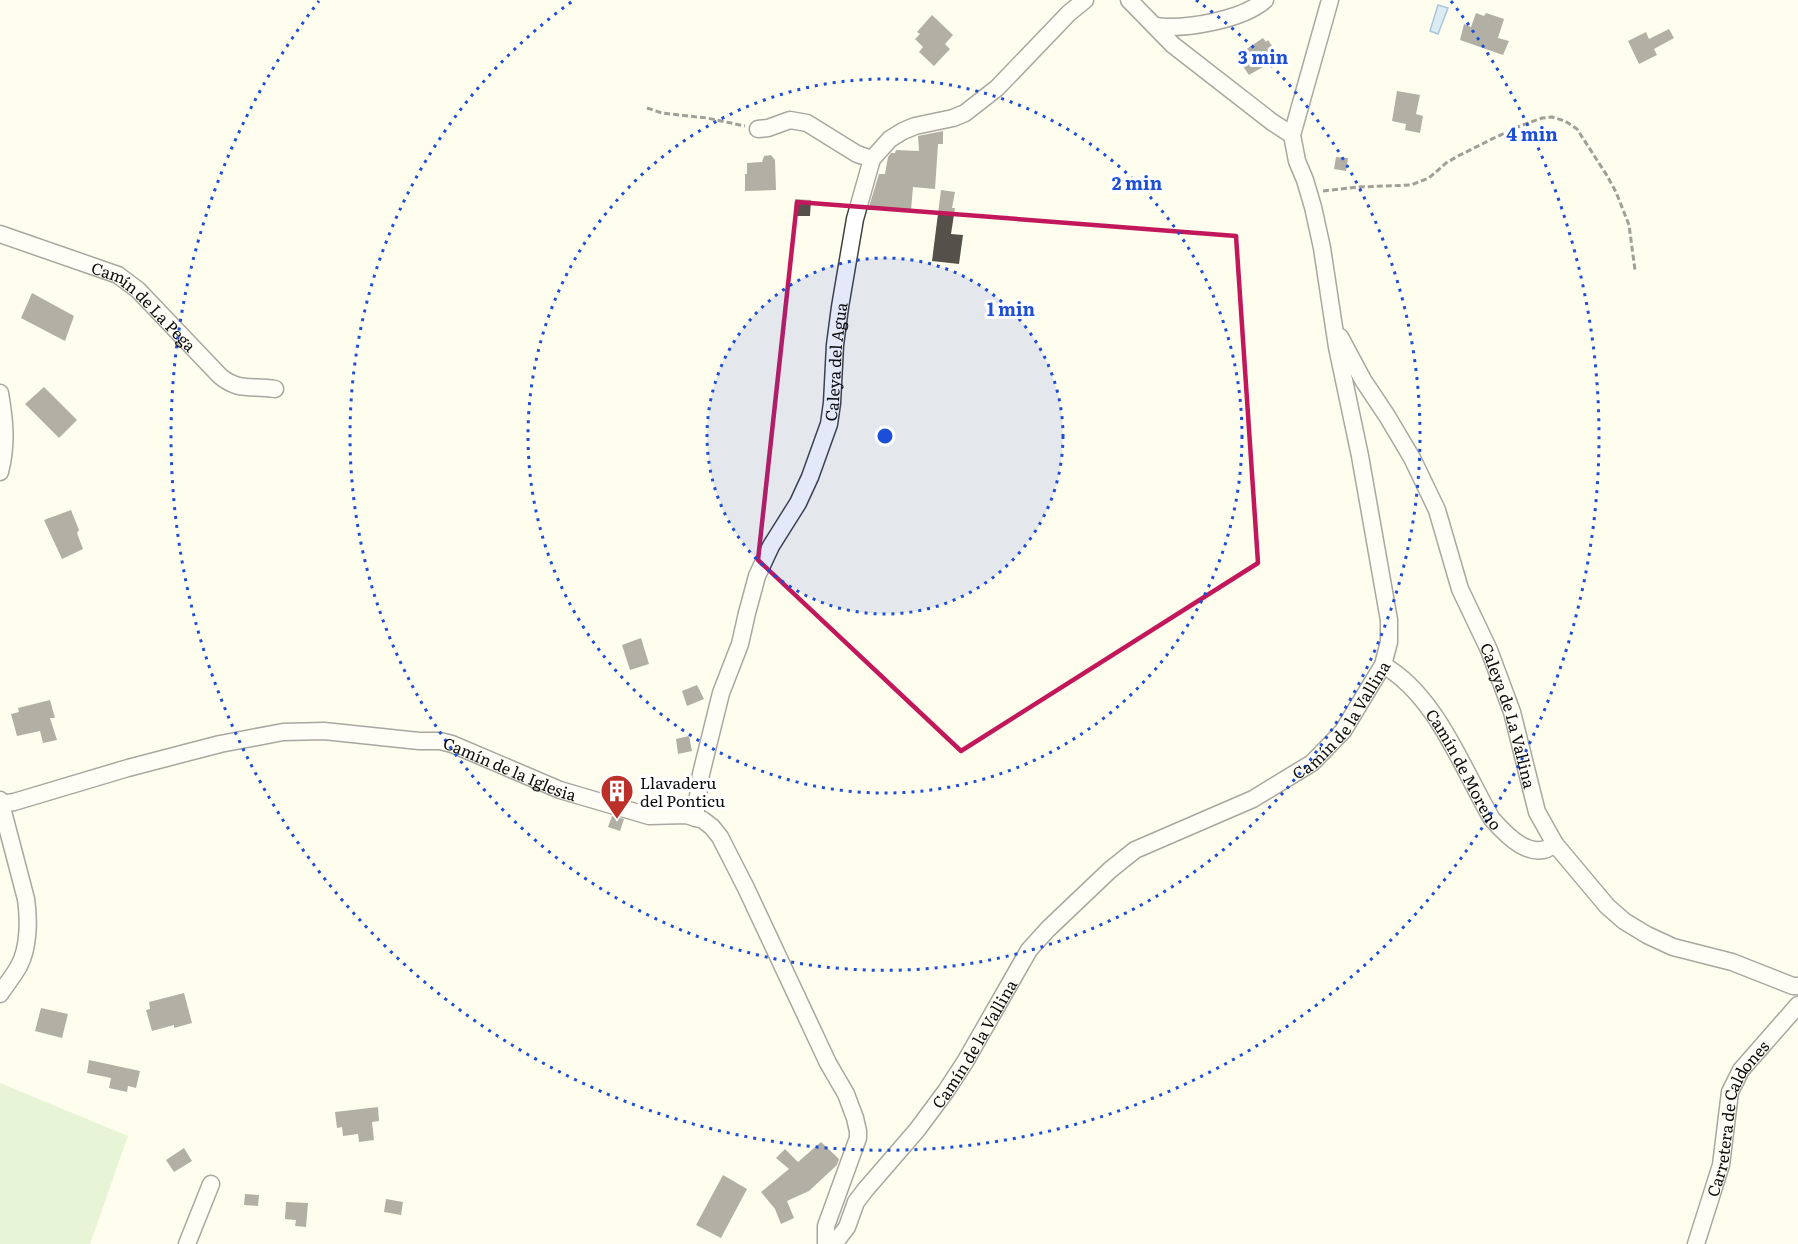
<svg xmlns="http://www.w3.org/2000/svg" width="1798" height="1244" viewBox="0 0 1798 1244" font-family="Literata,serif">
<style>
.green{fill:#cde8b9}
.water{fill:#b4d6f5;stroke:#3c84cb;stroke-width:1.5}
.building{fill:#56504a}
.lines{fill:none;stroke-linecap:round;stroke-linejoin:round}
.street-casing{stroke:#404040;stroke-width:19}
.path{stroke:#2f2f2f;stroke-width:3;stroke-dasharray:6 3;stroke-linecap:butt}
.street{stroke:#fff;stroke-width:16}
.marked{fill:none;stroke:#c2185b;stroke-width:4.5;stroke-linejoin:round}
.ring{fill:none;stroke:#1d4ed8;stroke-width:3;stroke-dasharray:3 6}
.labels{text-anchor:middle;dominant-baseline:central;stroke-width:6;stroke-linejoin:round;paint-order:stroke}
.street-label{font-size:16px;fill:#0d0d0d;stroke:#fff}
.poi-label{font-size:16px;fill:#0d0d0d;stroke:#fff;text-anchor:start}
.centre{fill:#1d4ed8;stroke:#fff;stroke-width:3}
.ring-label{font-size:18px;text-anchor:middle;font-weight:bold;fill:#1d4ed8;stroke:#fff;stroke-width:6;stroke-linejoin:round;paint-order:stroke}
</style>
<rect width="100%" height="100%" fill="#fffdee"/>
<!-- green -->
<polygon class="green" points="0,1083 128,1136 90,1244 0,1244"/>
<!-- water -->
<polygon class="water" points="1438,5 1448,8 1438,34 1430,31"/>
<!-- building -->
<g class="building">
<polygon points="1476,13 1484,16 1486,13 1504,19 1498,38 1509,41 1503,55 1460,40 1464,24 1471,27"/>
<polygon points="932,15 953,35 945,44 950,49 934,66 919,52 923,47 915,39 920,34 917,32"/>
<polygon points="1669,29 1674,38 1654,49 1657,55 1639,64 1628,41 1646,32 1649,39"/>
<polygon points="1263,38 1266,42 1268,40 1278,55 1267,62 1268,64 1249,75 1236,56"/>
<polygon points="1397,91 1420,95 1416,114 1423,116 1420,133 1405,130 1406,124 1392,121"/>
<polygon points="943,131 943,144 938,144 935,189 913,187 911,210 881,208 881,210 868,210 879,174 885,174 888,157 891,153 895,153 896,150 919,151 918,136"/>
<polygon points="771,155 775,160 776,190 745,191 745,174 747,174 747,163 762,162 764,156"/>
<polygon points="1336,157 1348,158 1346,171 1334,169"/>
<polygon points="941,190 955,192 952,208 955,208 951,234 963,235 959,264 932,261"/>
<polygon points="795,199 811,200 810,216 794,216"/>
<polygon points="32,293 74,316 65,341 21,318"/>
<polygon points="44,387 77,420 59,438 25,404"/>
<polygon points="71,510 79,530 77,533 83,549 62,559 44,520"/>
<polygon points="641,638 649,664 630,670 622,645"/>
<polygon points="697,685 704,699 687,706 682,691"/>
<polygon points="50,700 55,718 50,718 57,740 43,743 40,731 17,736 11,714 19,712 18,708"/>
<polygon points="689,736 692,751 678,754 676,739"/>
<polygon points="612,816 624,819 620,831 608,827"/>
<polygon points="184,993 192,1023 174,1028 174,1025 152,1031 146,1010 150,1009 149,1002"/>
<polygon points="41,1008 68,1014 62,1038 35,1031"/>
<polygon points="89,1060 140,1071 136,1088 128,1086 127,1092 109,1088 111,1078 87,1073"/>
<polygon points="378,1107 379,1121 372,1122 374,1140 359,1142 358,1134 343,1136 342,1127 337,1128 335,1112"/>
<polygon points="821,1142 839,1159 837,1165 809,1191 787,1201 794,1218 781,1224 775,1209 761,1192 789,1169 776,1158 785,1149 798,1162"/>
<polygon points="184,1148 192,1161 174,1172 166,1160"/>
<polygon points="723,1175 747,1189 721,1238 696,1225"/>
<polygon points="245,1194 259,1195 258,1206 244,1205"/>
<polygon points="386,1199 403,1202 401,1215 384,1212"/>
<polygon points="286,1202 308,1203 306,1227 295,1226 296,1220 285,1219"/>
</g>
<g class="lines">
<!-- street casing -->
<g class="street-casing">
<g id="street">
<polyline points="1129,0 1173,45 1272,122 1292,135"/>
<path d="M1155,26C1185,30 1242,20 1265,0"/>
<polyline points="758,129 768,128 790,120 807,123 857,154 872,159"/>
<path id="s1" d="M0,234L118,275L138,290L220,376C239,392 252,385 275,389"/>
<path id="s2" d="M1340,337L1363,380L1387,416L1412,458L1437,510L1460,589L1489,650L1512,712L1537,812L1555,844L1607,906L1624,921L1647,935L1673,947L1732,962L1793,986H1798"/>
<path d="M0,393C5,422 7,444 0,472"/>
<path id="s3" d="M1383,665C1436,695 1462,768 1492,819C1506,835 1532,863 1555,844"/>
<path d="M0,800L26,899C29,919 29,947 19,966C14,975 6,985 0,994"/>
<path id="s4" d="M0,804L14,802L128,768L220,744L283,732L324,731L419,741H440L452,744L560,790L649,816L686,815L703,820L712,827L720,837L746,888L828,1063L846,1094L855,1118L858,1131V1138L826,1226V1244"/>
<path id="s5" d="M695,818L701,774L721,693L740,644L747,613L757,576L771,546L798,503L810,477L829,424L832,403L835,345L840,307L855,219L872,159L890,139L903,131L915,126L953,118L965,113L997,88L1069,13L1085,0"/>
<polyline points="187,1244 211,1184"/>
<path id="s6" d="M834,1244L847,1227L856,1202L866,1189L917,1130L946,1091L965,1062L1029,950L1048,929L1110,870L1135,850L1253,799L1312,763L1343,731L1383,665L1389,642V620L1360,456L1337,347L1322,248L1313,207L1305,180L1297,161L1292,135L1330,0"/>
<path id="s7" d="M1696,1244L1721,1165L1730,1092L1741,1070L1798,1005"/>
</g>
</g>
<!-- path -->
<g class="path">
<polyline points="647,108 662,113 707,118 745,126"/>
<polyline points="1323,191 1359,187 1411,185 1429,178 1446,163 1458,156 1494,138 1520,126 1542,118 1552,117 1565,121 1577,129 1606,174 1616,192 1629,225 1635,270"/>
</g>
<!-- street -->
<use href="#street" class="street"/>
</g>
<!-- marked area -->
<path d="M0 0H1798V1244H0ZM797,202L1236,236L1258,563L961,751L758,560Z" fill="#fffdee" fill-opacity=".55" fill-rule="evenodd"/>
<path class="marked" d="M797,202L1236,236L1258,563L961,751L758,560Z"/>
<!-- distance rings -->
<circle cx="885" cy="436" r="178" fill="#1d4ed8" fill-opacity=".12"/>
<g class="ring">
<circle cx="885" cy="436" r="178"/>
<circle cx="885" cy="436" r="357"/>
<path d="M1196 0A535 535 0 1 1 574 0"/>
<path d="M1451 1A714 714 0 1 1 319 1"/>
</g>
<!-- icons -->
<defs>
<g id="building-pin" transform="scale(1.725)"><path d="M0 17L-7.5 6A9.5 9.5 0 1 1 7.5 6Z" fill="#bb3028" stroke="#fff"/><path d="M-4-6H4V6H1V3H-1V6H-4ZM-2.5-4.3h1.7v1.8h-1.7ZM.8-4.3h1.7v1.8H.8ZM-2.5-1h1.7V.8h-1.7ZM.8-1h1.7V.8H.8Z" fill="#fff"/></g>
</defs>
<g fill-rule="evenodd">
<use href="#building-pin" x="617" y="791"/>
</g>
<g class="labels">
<!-- street labels -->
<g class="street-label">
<text stroke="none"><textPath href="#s1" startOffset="164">Camín de La Pega</textPath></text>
<text stroke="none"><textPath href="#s5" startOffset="482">Caleya del Agua</textPath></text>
<text stroke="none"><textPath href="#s6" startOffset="750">Camín de la Vallina</textPath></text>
<text stroke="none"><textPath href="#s2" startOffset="417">Caleya de La Vallina</textPath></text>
<text stroke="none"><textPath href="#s3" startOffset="134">Camín de Moreno</textPath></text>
<text stroke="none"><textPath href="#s4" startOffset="525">Camín de la Iglesia</textPath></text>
<text stroke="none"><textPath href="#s6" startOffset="246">Camín de la Vallina</textPath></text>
<text stroke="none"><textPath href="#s7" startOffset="134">Carretera de Caldones</textPath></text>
</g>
<!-- poi labels -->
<g class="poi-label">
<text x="640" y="782">Llavaderu<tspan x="640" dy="18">del Ponticu</tspan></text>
</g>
</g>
<circle cx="885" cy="436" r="9" class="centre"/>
<g class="ring-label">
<text x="1263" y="64">3 min</text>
<text x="1532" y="141">4 min</text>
<text x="1137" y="190">2 min</text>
<text x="1011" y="316">1 min</text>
</g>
</svg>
